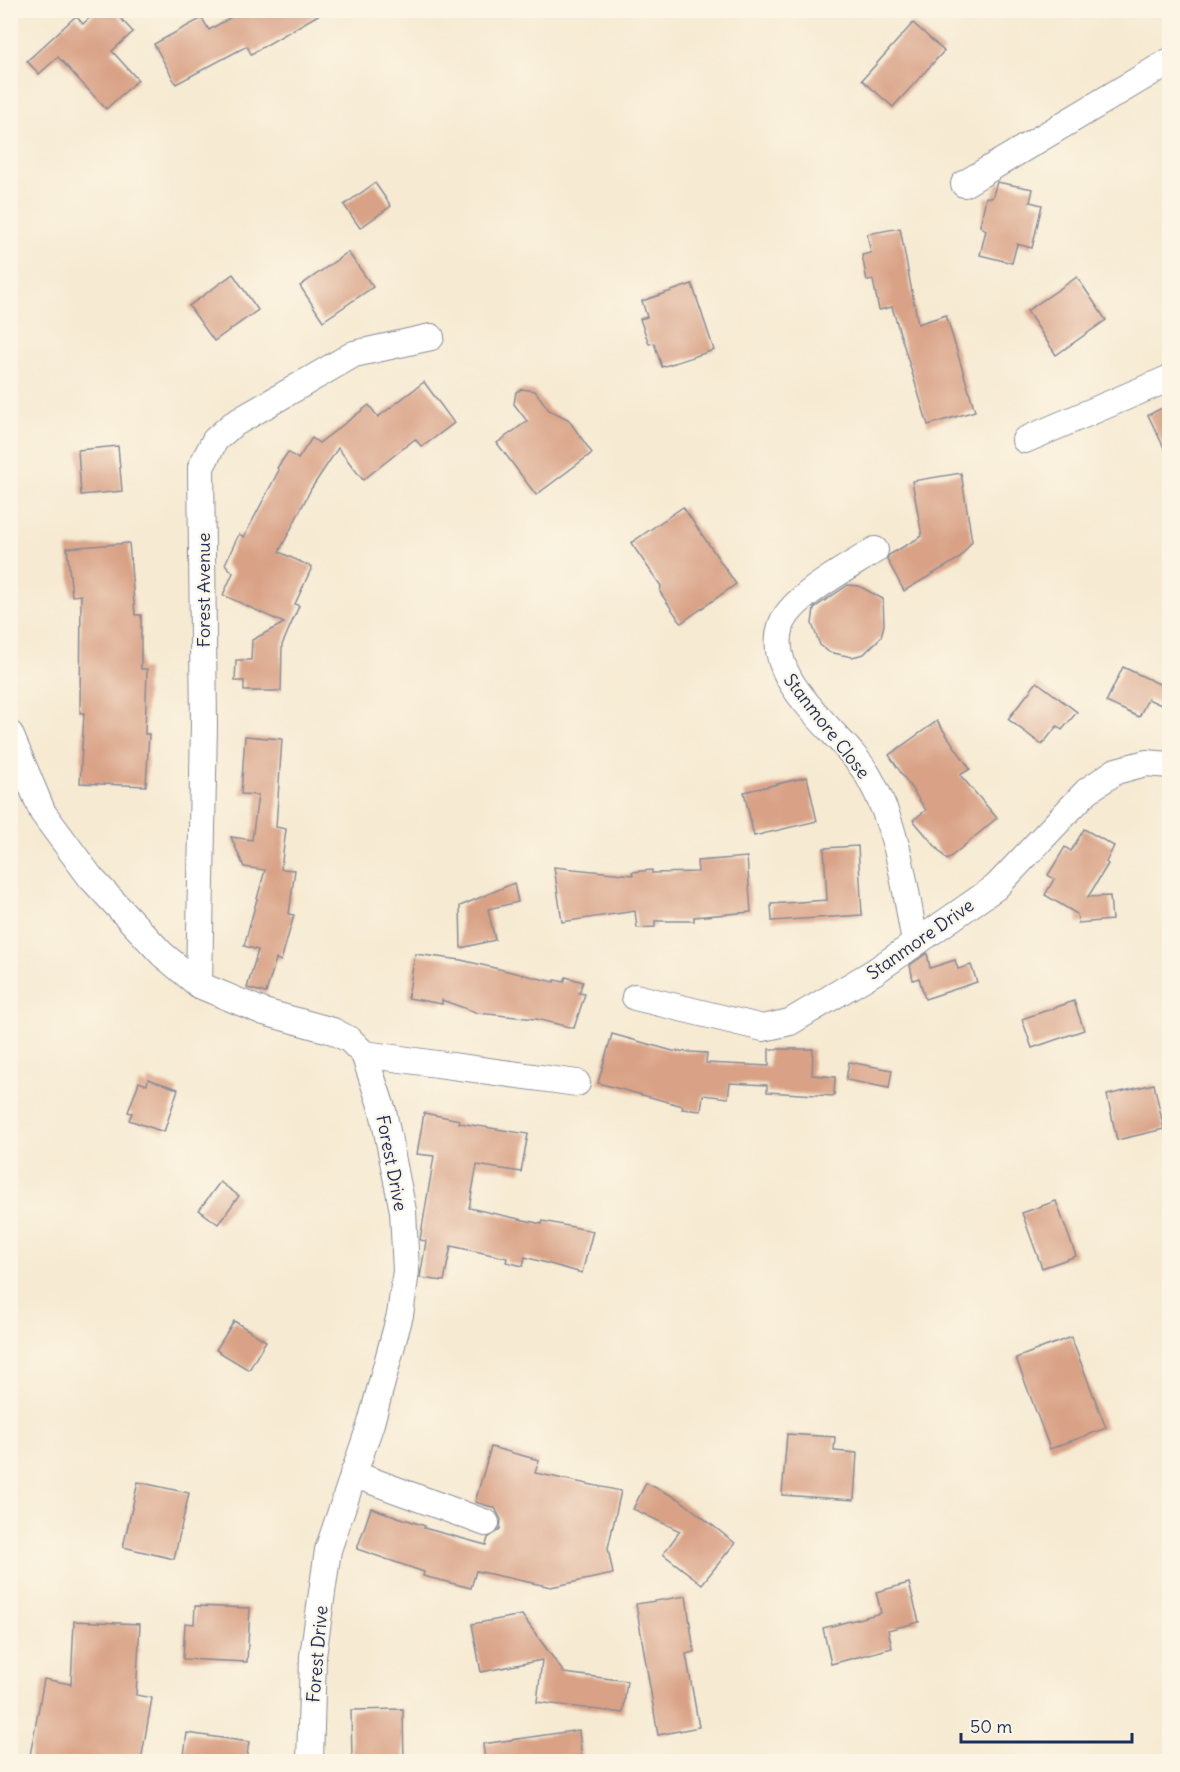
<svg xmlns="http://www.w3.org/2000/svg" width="1180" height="1772" viewBox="0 0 1180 1772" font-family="Delius,sans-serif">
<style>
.building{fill:#d9a286}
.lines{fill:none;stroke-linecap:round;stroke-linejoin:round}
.minor-casing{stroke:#888c98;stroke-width:28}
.minor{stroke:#fff;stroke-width:26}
.labels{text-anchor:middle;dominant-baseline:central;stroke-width:4.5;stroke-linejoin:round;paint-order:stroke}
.street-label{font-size:18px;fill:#1b2f5e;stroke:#fcf5e5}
</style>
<rect width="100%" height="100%" fill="#fcf5e5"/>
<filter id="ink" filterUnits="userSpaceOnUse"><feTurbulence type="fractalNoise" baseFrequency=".0167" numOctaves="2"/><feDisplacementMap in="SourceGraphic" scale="12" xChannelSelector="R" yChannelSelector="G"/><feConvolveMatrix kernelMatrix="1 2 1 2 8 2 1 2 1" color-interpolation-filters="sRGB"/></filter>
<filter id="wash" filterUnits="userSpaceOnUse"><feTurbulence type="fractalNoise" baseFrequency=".008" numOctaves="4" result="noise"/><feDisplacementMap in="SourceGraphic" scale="24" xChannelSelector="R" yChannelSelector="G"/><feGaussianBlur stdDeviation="1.35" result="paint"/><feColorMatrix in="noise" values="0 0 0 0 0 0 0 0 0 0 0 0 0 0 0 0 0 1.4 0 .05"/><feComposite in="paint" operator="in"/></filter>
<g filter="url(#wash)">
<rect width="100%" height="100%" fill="#f6ead2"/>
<g id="blocks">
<!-- building -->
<g class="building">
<polygon points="98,10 113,10 133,32 112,51 138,80 106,109 58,57 39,74 27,61 76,16 83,24"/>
<polygon points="243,10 327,10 251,54 247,46 176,84 154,44 202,18 209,30"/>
<polygon points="913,23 944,51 893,107 862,80"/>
<polygon points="997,182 1033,189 1030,202 1042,205 1032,248 1017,244 1012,263 980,255 986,230 980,226 986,197 992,198"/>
<polygon points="375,183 391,206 360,228 344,205"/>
<polygon points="900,228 918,324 946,315 975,411 928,425 892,307 879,310 873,280 867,281 862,255 871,253 867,234"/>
<polygon points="348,252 373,287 323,321 300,286"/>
<polygon points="233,274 258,310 214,341 189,306"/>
<polygon points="1077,277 1106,320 1056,355 1027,311"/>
<polygon points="692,284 714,350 662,367 654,343 649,344 640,319 647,317 642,301"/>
<polygon points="424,382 454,423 422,447 415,439 363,480 338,448 311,489 279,552 312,567 295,604 299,606 282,645 281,691 244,691 244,681 235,681 236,660 251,660 252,640 284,623 223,595 233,573 225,564 239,534 244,537 279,470 277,468 288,452 298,459 312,438 319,443 369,405 378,417"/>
<polygon points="522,389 535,391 549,410 568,419 592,453 536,495 497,443 527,421 514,404 516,392"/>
<polygon points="1170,404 1170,460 1148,415"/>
<polygon points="118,446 122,491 81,495 78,450"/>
<polygon points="961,473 972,541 960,558 904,591 887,559 889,555 922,536 912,481"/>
<polygon points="683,507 736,584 681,623 660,592 661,586 631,543"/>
<polygon points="129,543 135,615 141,615 141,669 147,669 145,734 149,734 146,786 80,783 84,713 80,713 81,595 72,596 67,548"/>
<polygon points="848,585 859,586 883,599 884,625 881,637 864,654 852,657 829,652 820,645 812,624 814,608"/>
<polygon points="1123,667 1170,689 1170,709 1148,699 1139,717 1106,702"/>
<polygon points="1037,682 1077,712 1062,730 1057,726 1042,745 1008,719"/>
<polygon points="937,721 970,769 960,775 997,818 947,860 913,820 926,810 889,755"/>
<polygon points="245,736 282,739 276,827 286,829 281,869 295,870 289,914 294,915 281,961 276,959 266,993 247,988 258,950 244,946 265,870 244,867 231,837 252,840 258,795 241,794"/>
<polygon points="807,777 817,821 754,836 744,792"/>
<polygon points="1084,829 1114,846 1106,862 1108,864 1088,897 1110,896 1112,920 1078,923 1077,914 1045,895 1054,879 1048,875 1065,847 1071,851"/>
<polygon points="858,846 862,915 772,921 771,904 827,900 824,848"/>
<polygon points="747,857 751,912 694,917 694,921 655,921 655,927 637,928 635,911 562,922 554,867 633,875 632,872 652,870 652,873 698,872 697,861"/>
<polygon points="514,883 518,902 488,909 495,940 461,948 460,906"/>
<polygon points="927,953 930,968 955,960 958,969 971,965 977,982 925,999 919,978 913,980 910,965"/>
<polygon points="415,954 461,960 554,982 555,980 564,982 566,977 583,982 579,993 585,994 574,1028 536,1019 478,1013 442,1000 442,1004 408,998"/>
<polygon points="1074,1001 1084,1030 1032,1048 1022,1019"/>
<polygon points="612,1034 673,1051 707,1053 706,1063 769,1066 769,1049 813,1049 812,1075 835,1077 834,1096 767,1092 767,1085 730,1083 728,1098 703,1095 701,1111 682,1109 683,1106 598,1083"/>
<polygon points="849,1062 892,1070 889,1088 846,1080"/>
<polygon points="148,1079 178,1089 164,1132 129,1120 132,1113 128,1112 139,1082 147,1085"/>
<polygon points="1154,1084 1164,1129 1117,1140 1107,1095"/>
<polygon points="424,1113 460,1120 459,1123 528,1134 521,1172 477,1165 469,1208 542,1224 543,1221 593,1231 582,1273 525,1257 523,1266 506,1262 507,1258 451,1246 444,1281 420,1278 426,1241 420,1240 434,1156 417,1154"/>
<polygon points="220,1182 239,1196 218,1224 199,1210"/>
<polygon points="1056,1201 1076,1256 1042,1268 1022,1213"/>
<polygon points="234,1321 266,1341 249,1370 216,1350"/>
<polygon points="1071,1337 1106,1428 1050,1449 1016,1358"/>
<polygon points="787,1434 835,1437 834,1451 857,1453 854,1500 782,1495"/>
<polygon points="491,1447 539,1460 535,1473 621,1491 608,1548 613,1574 551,1587 476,1571 471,1588 423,1576 424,1572 357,1549 371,1508 425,1526 424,1528 486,1545 488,1538 500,1529 501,1520 495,1508 475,1502"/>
<polygon points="138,1482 189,1493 174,1559 123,1547"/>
<polygon points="646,1483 679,1499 735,1543 702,1584 663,1554 680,1531 633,1509"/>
<polygon points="909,1583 919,1622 888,1630 892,1648 831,1664 823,1628 881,1613 876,1592"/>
<polygon points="686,1596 694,1652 686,1654 699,1727 658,1735 636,1604"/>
<polygon points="195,1606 250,1608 247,1662 183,1659 185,1623 194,1624"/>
<polygon points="522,1615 564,1673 627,1681 623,1713 537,1702 542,1660 481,1672 472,1624"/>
<polygon points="74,1621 140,1624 136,1695 152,1698 141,1761 29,1761 44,1679 71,1684"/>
<polygon points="403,1709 404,1761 352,1761 351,1710"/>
<polygon points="579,1730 582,1761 485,1761 483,1744"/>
<polygon points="187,1733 249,1742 246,1761 192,1761 193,1756 184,1755"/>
</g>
</g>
</g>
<g filter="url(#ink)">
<use href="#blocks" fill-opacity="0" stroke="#888c98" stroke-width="1.5"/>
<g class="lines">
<!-- minor casing -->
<g class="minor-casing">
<g id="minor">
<polyline points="964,184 1170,61"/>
<polyline points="1025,440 1170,378"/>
<path d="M875,550C850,567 790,597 781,626C763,683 844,733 869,777C898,828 905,886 915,943"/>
<polyline points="10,734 43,813 91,878 162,954 199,985 264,1012 333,1031 350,1040 364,1054 383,1111 403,1211 406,1271 400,1315 371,1423 328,1550 313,1656 310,1762"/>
<polyline points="199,985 204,724 201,467 215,440 232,425 354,354 431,337"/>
<polyline points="635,997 763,1028 790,1022 874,972 996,887 1087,791 1116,771 1146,763 1170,765"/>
<polyline points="364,1054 577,1083"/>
<polyline points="353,1474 486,1523"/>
</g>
</g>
<!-- minor -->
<use href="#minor" class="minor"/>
</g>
</g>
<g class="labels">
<!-- street labels -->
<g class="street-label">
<text transform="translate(203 590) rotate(-90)">Forest Avenue</text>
<text transform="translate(827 726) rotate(52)">Stanmore Close</text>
<text transform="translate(920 939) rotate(-35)">Stanmore Drive</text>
<text transform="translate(392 1163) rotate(79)">Forest Drive</text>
<text transform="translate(317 1654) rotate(-85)">Forest Drive</text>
</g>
</g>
<!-- margin -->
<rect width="1180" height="1772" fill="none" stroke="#fcf5e5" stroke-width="36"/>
<!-- scale -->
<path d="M961 1733v9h171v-9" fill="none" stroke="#1b2f5e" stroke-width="3"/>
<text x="970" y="1733" font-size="18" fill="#1b2f5e" stroke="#fcf5e5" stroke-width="4.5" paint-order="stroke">50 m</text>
</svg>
